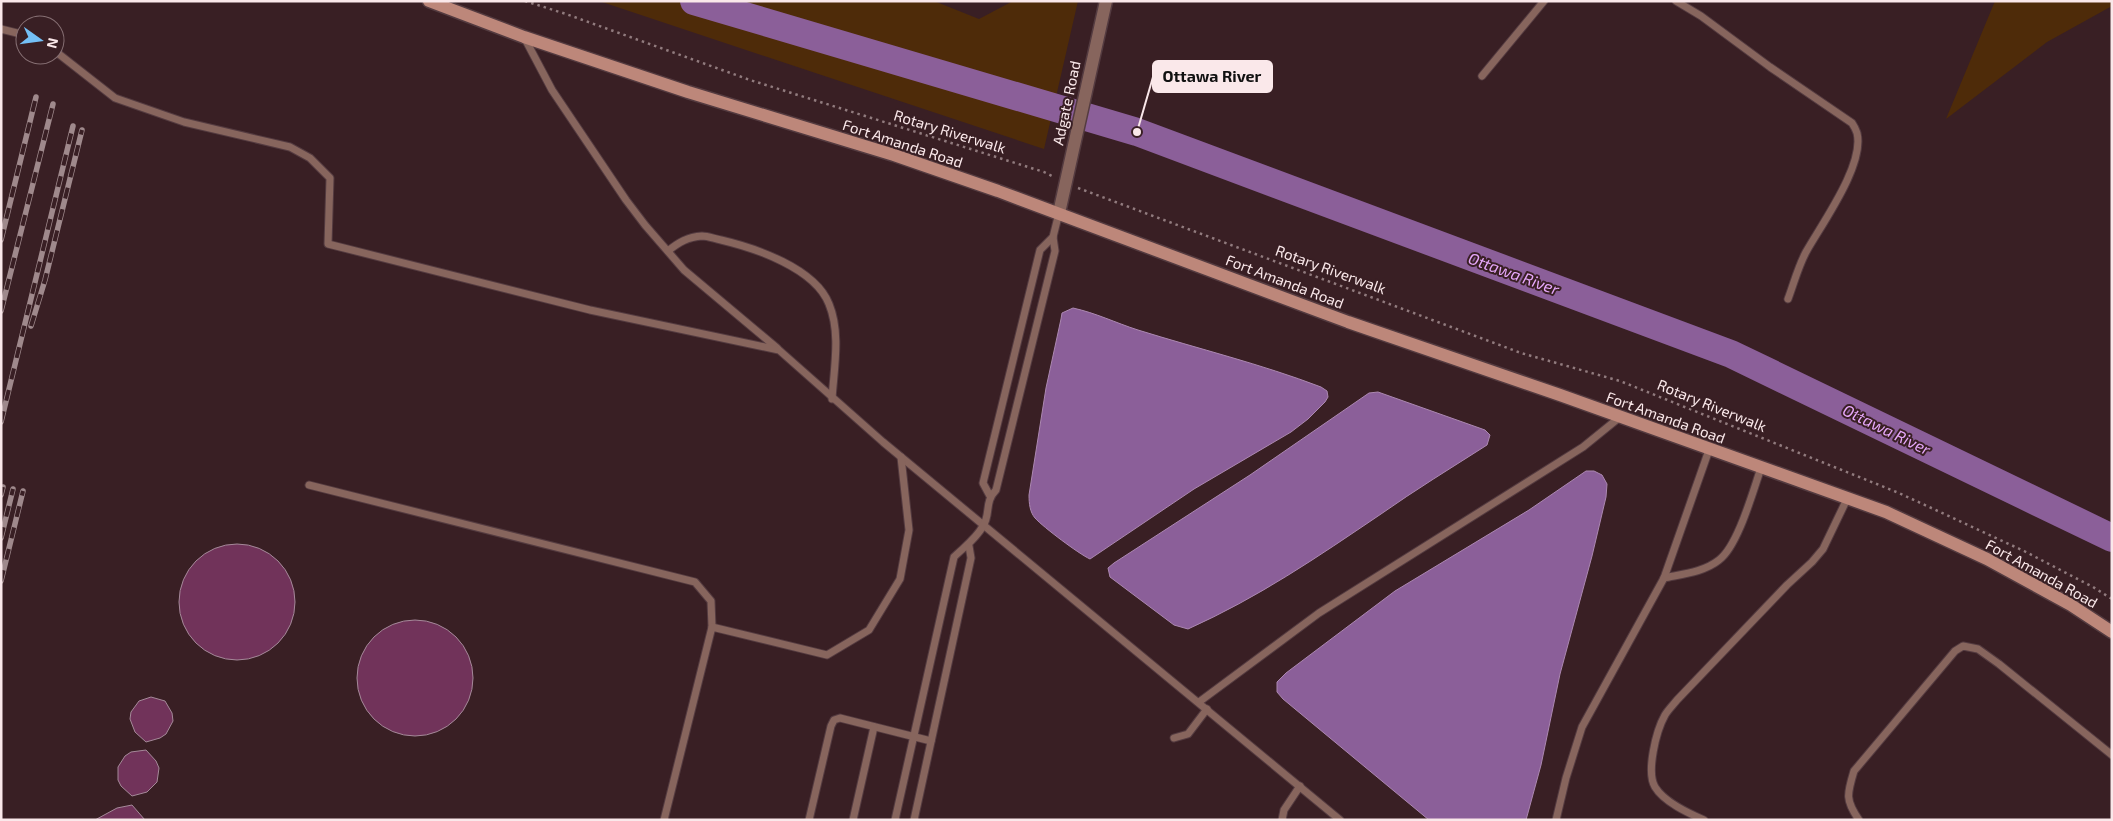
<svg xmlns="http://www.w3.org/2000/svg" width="2113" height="821" viewBox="0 0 2113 821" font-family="'Exo 2',sans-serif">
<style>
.green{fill:#4e2b09}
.water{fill:#8b5f99;stroke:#ac88b1}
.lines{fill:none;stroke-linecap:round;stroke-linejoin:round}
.river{stroke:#8b5f99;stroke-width:28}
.building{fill:#71335a;stroke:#a58999}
.lane-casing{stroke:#543b40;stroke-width:9}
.street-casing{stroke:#543b40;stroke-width:15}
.secondary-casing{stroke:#543b40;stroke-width:15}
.path{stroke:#917b7e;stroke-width:2.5;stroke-dasharray:2.5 4;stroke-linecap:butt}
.lane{stroke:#87655d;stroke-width:7}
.street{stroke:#87655d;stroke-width:12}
.secondary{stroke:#bd877a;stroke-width:12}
.rail-casing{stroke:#9f898c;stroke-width:5.5}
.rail{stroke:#391f24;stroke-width:4;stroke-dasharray:11;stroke-linecap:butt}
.labels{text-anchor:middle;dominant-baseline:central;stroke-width:4;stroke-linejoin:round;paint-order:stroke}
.street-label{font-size:15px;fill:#fae8ea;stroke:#391f24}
.water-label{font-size:16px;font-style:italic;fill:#e7a8fb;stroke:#391f24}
.leader{fill:none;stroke:#fae8ea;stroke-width:2}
.callout-dot{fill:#fae8ea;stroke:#391f24;stroke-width:2}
.callout{fill:#fae8ea;stroke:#fae8ea;stroke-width:2}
.callout-label{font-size:16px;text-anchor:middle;font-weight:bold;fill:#111}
</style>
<rect width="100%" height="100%" fill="#391f24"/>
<!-- green -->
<g class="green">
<polygon points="599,1 934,1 979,19 1013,1 1078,1 1044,149"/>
<polygon points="1995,1 2112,1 2112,6 2047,42 1946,119"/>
</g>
<!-- water -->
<g class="water">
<path d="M1073,308C1096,313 1116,323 1138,330C1199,349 1261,364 1321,387L1327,391L1328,397L1325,402L1308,419L1291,432L1194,489L1090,559C1079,554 1043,527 1035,518C1030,512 1029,504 1029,495L1046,388L1061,319L1062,313Z"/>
<path d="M1378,392L1485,430L1490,435L1487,445C1451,468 1415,490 1381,514C1316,558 1259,597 1188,629L1174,625L1110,577L1108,568L1114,563L1250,475L1369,393Z"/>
<polygon points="1586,471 1594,471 1602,475 1607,484 1606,497 1592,556 1560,674 1541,765 1526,820 1429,820 1283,699 1277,692 1277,682 1286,673 1395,591 1529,510"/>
</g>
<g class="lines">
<!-- river -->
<polyline class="river" points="694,1 1137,132 1731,354 2112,538"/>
</g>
<!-- building -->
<g class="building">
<circle cx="237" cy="602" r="58"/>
<circle cx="415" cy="678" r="58"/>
<polygon points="151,697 165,701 172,713 173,721 166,734 160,738 146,742 135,732 130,719 131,712 139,701"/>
<polygon points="146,750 156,761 159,768 157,782 147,792 132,796 121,786 118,780 118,767 125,756 131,752"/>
<polygon points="132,805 145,820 95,820 117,808"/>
</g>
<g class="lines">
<!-- lane casing -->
<g class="lane-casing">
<g id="lane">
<path d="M1676,1L1701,16L1770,67L1852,123C1854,126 1856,130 1857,133C1865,165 1821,225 1806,252C1798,267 1794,283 1788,299"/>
<polyline points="1,29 25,35"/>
<polyline points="524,37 552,90 626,200 645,225 684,270 777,348"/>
<polyline points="55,51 115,98 184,122 290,147 310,158 330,178 328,244 590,310 779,350 883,442 1340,820"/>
<polyline points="1482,76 1544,1"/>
<path d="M668,251C679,242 688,237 702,236C708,236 715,239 721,240C755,248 815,268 829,304C841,333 834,368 832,399"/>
<polyline points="309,485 695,582 711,601 712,627"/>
<polyline points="990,496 983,483 1040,250 1053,237"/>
<path d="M1664,578C1683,574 1704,572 1719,560C1738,546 1753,491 1761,468"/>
<polyline points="1199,702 1319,613 1583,447 1620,417"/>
<polyline points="1174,738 1188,734 1207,709"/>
<polyline points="664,820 712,627 827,655 869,630 900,579 909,530 901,457"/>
<polyline points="809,820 831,726 834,720 840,718 931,741"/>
<polyline points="853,820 874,727"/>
<path d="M895,820L954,557C964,547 976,539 983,526C991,514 984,502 996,490L1055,251L1053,237L1059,213"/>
<polyline points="914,820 971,558 969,546"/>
<polyline points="1282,820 1284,810 1300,786"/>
<polyline points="1556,820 1566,778 1582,727 1664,578 1709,450"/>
<path d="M1704,820C1688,813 1664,802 1655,787C1646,772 1656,731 1665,715C1668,710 1673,705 1677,700L1787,585L1812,562L1823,549L1847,499"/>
<path d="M1859,820C1845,800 1847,794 1854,771L1955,651L1963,646L1978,649L1999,664L2112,755"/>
</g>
</g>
<!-- street casing -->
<g class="street-casing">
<polyline id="street" points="1059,213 1106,1"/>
</g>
<!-- secondary casing -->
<g class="secondary-casing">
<polyline id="secondary" points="429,1 524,37 688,92 894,155 998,191 1348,322 1560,395 1886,512 1987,559 2071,605 2112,632"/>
</g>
<!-- path -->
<g class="path">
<polyline points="525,1 566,14 750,80 1044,172 1052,176"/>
<polyline points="1078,188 1521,353 1620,381 1899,493 2024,551 2093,587 2112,599"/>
</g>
<!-- lane -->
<use href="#lane" class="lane"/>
<!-- street -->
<use href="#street" class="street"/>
<!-- secondary -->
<use href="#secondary" class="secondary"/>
<!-- rail casing -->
<g class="rail-casing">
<g id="rail">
<polyline points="1,240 36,97"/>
<polyline points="1,311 53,104"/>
<polyline points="31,326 45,280 82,130"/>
<polyline points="1,422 73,126"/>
<polyline points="1,495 3,487"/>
<polyline points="1,538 13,489"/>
<polyline points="1,581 23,491"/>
</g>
</g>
<!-- rail -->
<use href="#rail" class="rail"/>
</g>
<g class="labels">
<!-- street labels -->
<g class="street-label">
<text transform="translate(1066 103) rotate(-78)">Adgate Road</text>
<text transform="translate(950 131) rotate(17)">Rotary Riverwalk</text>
<text transform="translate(903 143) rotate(18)">Fort Amanda Road</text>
<text transform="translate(1331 269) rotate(20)">Rotary Riverwalk</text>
<text transform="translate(1285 281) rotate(21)">Fort Amanda Road</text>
<text transform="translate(1712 405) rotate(22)">Rotary Riverwalk</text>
<text transform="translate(1666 417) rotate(20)">Fort Amanda Road</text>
<text transform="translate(2042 573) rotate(29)">Fort Amanda Road</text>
</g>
<!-- water labels -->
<g class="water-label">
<text transform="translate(1514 273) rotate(20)">Ottawa River</text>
<text transform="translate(1887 429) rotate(26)">Ottawa River</text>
</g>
</g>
<!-- callouts -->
<path class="leader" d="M1137 132L1153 77"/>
<circle class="callout-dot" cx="1137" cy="132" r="5"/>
<rect class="callout" x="1153" y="61" width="119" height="31" rx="5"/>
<g class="callout-label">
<text x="1212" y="82">Ottawa River</text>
</g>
<!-- border -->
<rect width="2113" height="821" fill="none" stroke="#fae8ea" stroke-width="5"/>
<!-- north arrow -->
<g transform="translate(40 40) rotate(104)"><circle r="24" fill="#391f24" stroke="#866f73"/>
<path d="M0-4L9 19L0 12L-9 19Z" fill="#74c0f6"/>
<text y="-8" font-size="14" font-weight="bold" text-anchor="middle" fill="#fae8ea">N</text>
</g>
</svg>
